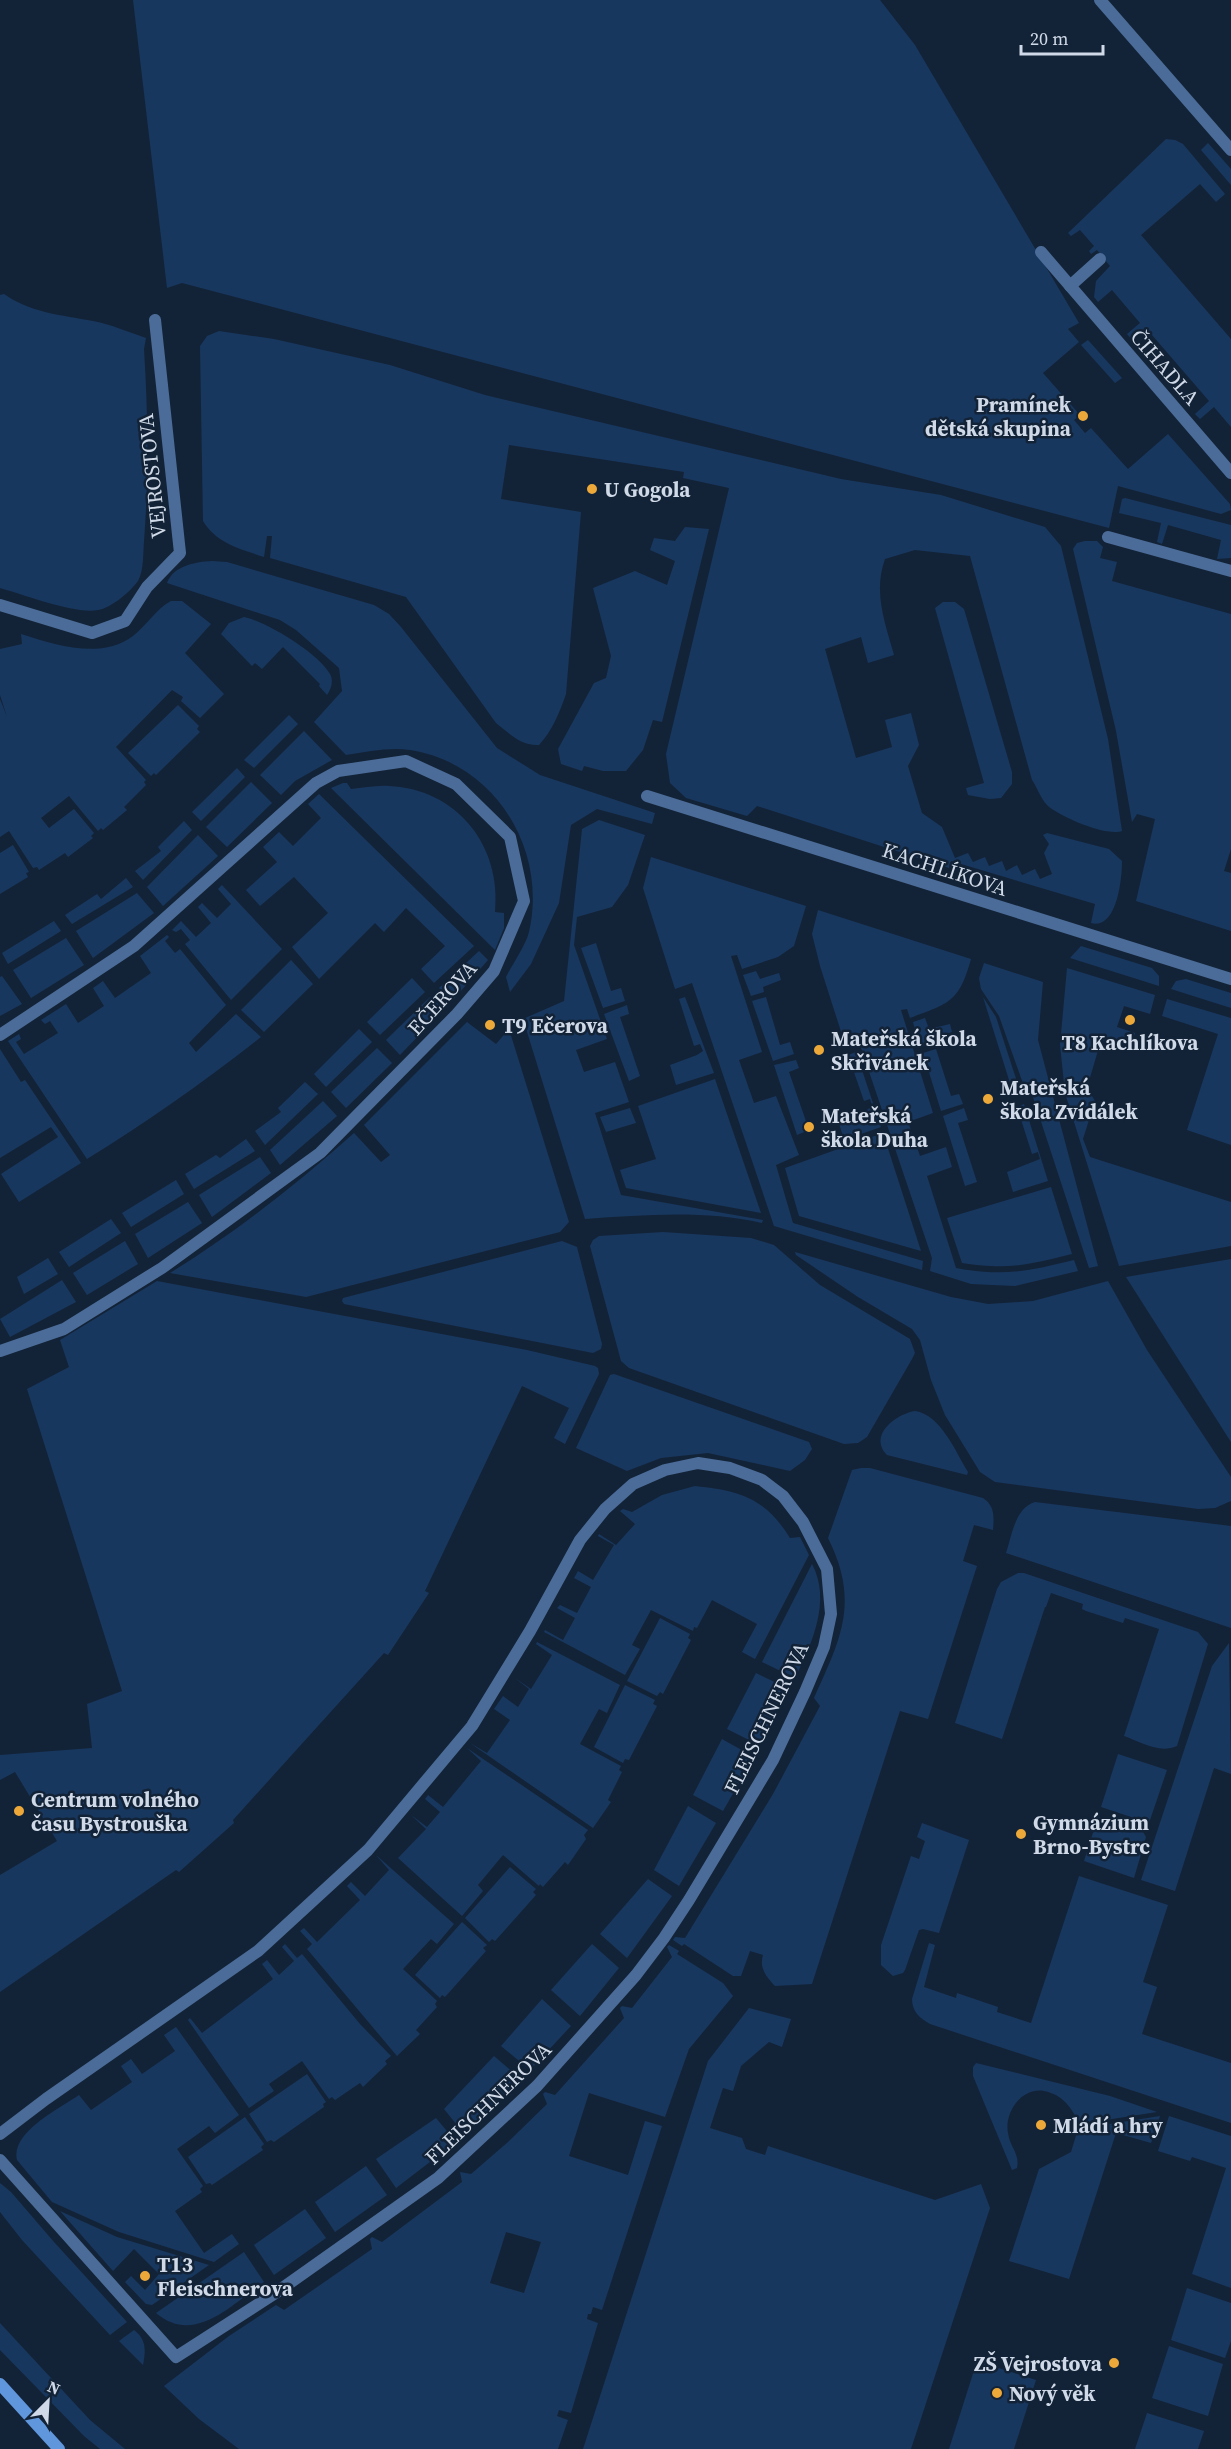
<svg xmlns="http://www.w3.org/2000/svg" width="1231" height="2449" viewBox="0 0 1231 2449" font-family="'Source Serif 4',serif">
<style>
.green{fill:#18375e;fill-rule:evenodd}
.lines{fill:none;stroke-linecap:round;stroke-linejoin:round}
.street{stroke:#4b6c98;stroke-width:12}
.secondary{stroke:#6096dc;stroke-width:12}
.poi-dot{fill:#eca93a;stroke:#132337;stroke-width:2}
.labels{text-anchor:middle;dominant-baseline:central;stroke-width:5;stroke-linejoin:round;paint-order:stroke}
.street-label{font-size:21px;fill:#cfd9e7;stroke:#132337}
.poi-label{font-size:21px;font-weight:bold;fill:#cfd9e7;stroke:#132337;text-anchor:start}
</style>
<rect width="100%" height="100%" fill="#132337"/>
<!-- green -->
<g class="green">
<polygon points="133,0 880,0 915,45 1079,323 1068,329 1079,342 1043,373 1080,415 1074,420 1085,433 1091,428 1128,469 1168,434 1230,504 1231,510 1221,514 1118,486 1109,528 182,283 167,288"/>
<polygon points="1166,139 1175,140 1183,144 1225,194 1216,202 1200,184 1141,235 1231,339 1231,427 1214,407 1200,419 1195,414 1209,401 1146,328 1132,340 1127,334 1140,323 1112,290 1098,302 1094,297 1096,281 1110,266 1097,250 1091,254 1089,251 1094,246 1080,230 1071,236 1068,233"/>
<polygon points="1208,143 1231,169 1231,185 1201,150"/>
<path d="M4,294C34,315 67,315 102,323C117,327 131,333 146,338L144,349C148,413 149,476 144,541C143,552 144,571 138,581C130,592 111,608 98,610C77,615 22,594 0,588V295Z"/>
<path d="M219,331L274,339L390,365L485,395L841,479L941,495L1045,527L1061,546L1108,739L1122,831C1107,837 1058,816 1047,805C1041,799 1037,787 1032,780L970,556L915,550L885,559C873,592 885,623 894,655L868,663L861,637L825,649L856,758L892,747L885,720L911,713L919,745L908,766L922,813L942,827L955,858L968,853L973,862L985,857L989,866L1002,861L1006,871L1017,865L1022,875L1035,869L1040,879L1052,874L1044,853L1049,844L1043,835L1047,833L1109,849L1122,861C1122,879 1117,930 1091,923L1095,904L951,861L949,868L757,806L747,816L686,798L670,783L666,754L729,488L683,478L684,472L509,445L501,499L581,512L566,694C560,712 552,731 539,745C521,746 510,734 496,723L406,597L270,558L272,536H267L264,557C241,549 217,544 203,521L200,346L207,336Z"/>
<polygon points="1088,340 1122,378 1115,383 1081,345"/>
<polygon points="1125,498 1231,525 1231,558 1217,559 1221,540 1168,525 1162,544 1157,542 1161,523 1119,513 1122,499"/>
<polygon points="685,527 709,529 662,722 653,720 643,750 626,771 603,771 584,766 582,771 561,764 558,749 594,683 606,678 611,656 593,588 635,571 667,585 675,561 650,550 654,538 675,541"/>
<polygon points="1085,541 1097,541 1103,547 1100,558 1117,562 1112,581 1231,614 1231,849 1224,871 1231,873 1231,931 1136,901 1155,819 1137,814 1132,822 1116,731 1073,549 1077,543"/>
<path d="M212,561L227,562L374,605L389,614L401,627L497,748L540,775L655,813L652,824L597,809L571,825L559,903L531,964L510,992L506,977C513,963 525,947 529,932C548,850 495,763 410,750C389,747 367,752 346,755L314,722L342,691L339,668L296,630L280,620L167,583C174,565 196,562 212,561Z"/>
<path d="M171,601H182L211,624L185,653L224,694L200,718L181,701L183,697L172,690L116,747L146,780L144,782L146,785L124,807L127,810L103,830L101,828L98,831L69,796L41,818L49,828L74,809L94,833L91,836L93,838L68,857L65,853L39,870L37,867L33,868L9,831L0,837V699L7,717L0,695V649L22,644L21,634C56,645 101,660 133,636C147,625 156,609 171,601Z"/>
<polygon points="943,602 955,602 964,609 1012,772 1012,784 1001,798 990,799 968,795 966,788 984,783 935,608"/>
<path d="M244,617C267,622 318,653 330,674C334,681 331,689 327,695L319,686L320,684L283,647L262,669L255,663L252,666L221,634L229,623Z"/>
<polygon points="178,705 199,726 197,729 200,732 156,775 154,773 151,776 128,753"/>
<polygon points="289,715 298,724 254,768 244,760"/>
<polygon points="304,731 332,760 295,781 281,795 260,775"/>
<polygon points="237,768 245,777 201,821 192,812"/>
<polygon points="251,782 272,803 227,847 206,827"/>
<path d="M343,783H347L351,789C363,788 377,785 389,786C457,789 502,846 495,912L504,913V928L495,950L331,788Z"/>
<polygon points="319,794 474,946 434,983 421,969 445,946 406,908 384,932 375,923 319,979 292,947 328,913 294,877 260,906 246,890 277,862 263,847 279,832 293,846 321,818 308,804"/>
<path d="M599,820L645,835L628,885L612,907L577,917L574,945L607,1039L576,1050L584,1072L615,1062L629,1102L595,1113L621,1195L763,1220L762,1223C705,1210 644,1215 585,1219L523,1019L564,1001L582,829Z"/>
<polygon points="184,821 192,830 143,880 135,871 161,851 158,847"/>
<polygon points="198,835 218,856 163,906 147,887"/>
<polygon points="13,845 29,872 26,873 28,877 0,894 0,853"/>
<polygon points="651,857 806,906 794,946 778,957 742,969 737,955 731,956 762,1052 739,1060 754,1103 776,1096 799,1155 776,1165 793,1223 923,1261 922,1270 774,1226 692,983 675,989 643,888"/>
<polygon points="126,878 133,887 72,924 65,915 97,894 101,899"/>
<polygon points="222,885 282,949 231,1000 185,944 190,940 181,929 176,932 172,930 181,921 196,937 211,923 198,907 202,903 217,918 231,904 218,889"/>
<polygon points="137,893 154,913 93,958 76,931"/>
<path d="M818,910L971,959C959,1002 950,1003 910,1018L907,1009L901,1010L933,1113L908,1122L920,1156L946,1147L952,1167L927,1176L956,1268C1003,1277 1029,1271 1074,1260L1078,1271L1015,1286L971,1284L930,1271L932,1258L858,1039L845,1044L820,966L812,934Z"/>
<polygon points="54,921 61,931 8,964 2,953"/>
<path d="M167,935L169,937L165,941L175,953L180,949L226,1005L189,1043L196,1052L236,1014L261,1037C204,1082 148,1121 87,1159L8,1041L19,1034L21,1039L16,1042L24,1054L58,1033L50,1021L45,1024L41,1020L66,1004L78,1023L104,1006L93,988L103,981L115,998L151,973L140,956Z"/>
<polygon points="66,938 84,965 31,998 13,970"/>
<polygon points="596,943 611,991 621,988 625,1001 603,1008 581,948"/>
<polygon points="1081,946 1152,968 1159,976 1159,986 1070,958"/>
<polygon points="479,951 488,960 452,1001 439,988"/>
<polygon points="291,960 313,984 264,1032 241,1010"/>
<polygon points="984,963 1043,982 1038,1040 1098,1266 1089,1268 1031,1091 1026,1092 999,1016 981,989 979,978"/>
<polygon points="1067,968 1155,995 1150,1014 1124,1006 1117,1027 1135,1033 1130,1048 1101,1040 1087,1088 1095,1101 1083,1139 1090,1157 1231,1202 1231,1246 1119,1266 1065,1093 1060,1045"/>
<polygon points="756,971 760,979 779,973 781,980 763,987 764,992 751,996 743,975"/>
<polygon points="2,976 22,1004 0,1016 0,977"/>
<polygon points="412,978 425,992 380,1035 367,1022"/>
<polygon points="1186,979 1231,993 1231,1008 1171,989 1176,981"/>
<polygon points="430,997 444,1009 400,1055 386,1040"/>
<polygon points="685,997 714,1073 676,1085 670,1065 697,1055 703,1051 700,1044 694,1046 679,999"/>
<polygon points="766,997 780,1045 790,1042 794,1054 773,1061 752,1001"/>
<polygon points="983,997 996,1017 1021,1094 1014,1096"/>
<polygon points="1167,999 1231,1018 1231,1145 1187,1130 1218,1034 1162,1016"/>
<polygon points="627,1005 629,1014 620,1017 640,1076 629,1081 604,1014"/>
<polygon points="925,1018 929,1029 950,1024 952,1032 933,1039 934,1044 920,1047 913,1022"/>
<path d="M467,1022L496,1044L509,1029L569,1222L560,1232L306,1297L170,1273C236,1232 296,1185 354,1133L381,1162L390,1155L364,1125Z"/>
<polygon points="359,1029 372,1042 326,1087 314,1074"/>
<polygon points="377,1048 392,1063 346,1108 331,1092"/>
<polygon points="0,1049 21,1082 25,1080 81,1163 19,1202 1,1174 58,1137 51,1127 0,1158"/>
<polygon points="936,1049 951,1096 959,1094 963,1104 941,1111 923,1053"/>
<polygon points="856,1052 881,1127 844,1140 838,1120 867,1110 872,1106 870,1099 864,1101 848,1055"/>
<polygon points="796,1060 799,1068 789,1072 809,1130 797,1135 774,1065"/>
<polygon points="715,1079 761,1213 626,1188 620,1170 656,1159 638,1106"/>
<polygon points="305,1082 318,1094 265,1145 255,1131 281,1112 278,1108"/>
<polygon points="323,1101 337,1116 280,1165 270,1150"/>
<polygon points="1024,1104 1048,1181 1013,1192 1007,1172 1040,1159 1038,1152 1032,1154 1017,1107"/>
<polygon points="630,1108 636,1123 606,1132 600,1117"/>
<polygon points="964,1108 968,1120 958,1123 977,1182 965,1186 943,1116"/>
<polygon points="883,1133 921,1251 799,1216 785,1168"/>
<polygon points="246,1139 255,1151 194,1189 185,1174 216,1155 220,1158"/>
<polygon points="260,1157 271,1173 212,1217 199,1195"/>
<polygon points="176,1180 184,1194 131,1227 122,1213"/>
<path d="M1051,1187L1072,1254C1027,1265 1008,1270 962,1263L947,1218Z"/>
<polygon points="188,1202 202,1223 148,1258 135,1234"/>
<polygon points="111,1219 121,1233 69,1267 59,1252"/>
<polygon points="663,1232 751,1238 774,1245 820,1285 910,1339 915,1353 912,1359 867,1437 858,1443 844,1444 629,1368 621,1361 590,1246 593,1240 599,1236"/>
<polygon points="125,1241 138,1264 87,1295 73,1273"/>
<polygon points="562,1241 577,1247 602,1344 601,1349 593,1353 344,1304 342,1301 343,1298"/>
<polygon points="795,1252 951,1297 988,1304 1033,1301 1108,1281 1147,1350 1231,1477 1231,1501 1215,1508 1198,1509 995,1482 980,1472 945,1415 931,1380 920,1340 912,1329 858,1297 796,1255"/>
<polygon points="48,1258 58,1274 24,1294 17,1277"/>
<polygon points="1231,1259 1231,1442 1126,1277"/>
<polygon points="62,1280 76,1302 10,1337 0,1319"/>
<polygon points="157,1281 527,1350 595,1366 598,1368 599,1374 565,1444 554,1438 569,1408 522,1386 425,1591 429,1593 388,1655 384,1653 233,1820 234,1823 179,1872 176,1870 0,1992 0,1875 57,1841 15,1772 0,1780 0,1755 92,1748 87,1704 122,1691 27,1389 69,1367 60,1340"/>
<polygon points="614,1374 809,1442 812,1449 805,1460 790,1471 708,1453 661,1458 627,1471 576,1448 610,1375"/>
<path d="M915,1411C941,1415 955,1451 968,1472L967,1475L887,1455C868,1435 896,1414 915,1411Z"/>
<path d="M861,1468H870L983,1498C995,1506 994,1517 993,1530L974,1525L963,1561L977,1566L928,1719L900,1711L812,1984L775,1986C766,1976 759,1968 763,1955L750,1951L741,1976H733L684,1944L682,1946L673,1940L675,1937L685,1938L773,1794L820,1706L814,1698C841,1638 860,1602 828,1538L852,1470Z"/>
<path d="M695,1486C741,1491 765,1498 790,1538L800,1537L809,1555L755,1659L742,1652L757,1624L712,1600L697,1628L694,1627L693,1631L651,1610L632,1645L640,1649L625,1675L544,1632L545,1630L563,1640L575,1618L557,1608L560,1605L577,1613L591,1587L574,1578L578,1571L593,1580L614,1545L598,1536L599,1534L616,1545L635,1524L620,1511L623,1509L632,1512L662,1495Z"/>
<path d="M1035,1502L1231,1526V1628L1006,1553C1012,1535 1015,1508 1035,1502Z"/>
<path d="M812,1564C832,1601 811,1645 795,1678L762,1662Z"/>
<path d="M1018,1573H1024L1198,1632L1208,1644L1177,1746C1159,1754 1141,1742 1124,1736L1159,1629L1125,1618L1123,1623L1086,1611L1082,1609L1083,1604L1051,1593L1046,1607H1045L1002,1739L955,1723L997,1589L1001,1582Z"/>
<polygon points="660,1618 690,1634 688,1638 691,1640 663,1694 660,1692 657,1696 627,1681"/>
<polygon points="537,1642 620,1685 607,1713 599,1709 580,1744 621,1766 619,1770 622,1772 608,1800 611,1802 593,1828 470,1743 487,1753 510,1720 494,1709 503,1696 518,1707 529,1689 515,1678 531,1689 552,1655 536,1644"/>
<polygon points="1229,1643 1231,1774 1214,1768 1175,1891 1141,1880 1212,1666"/>
<polygon points="756,1673 789,1689 759,1745 727,1729"/>
<polygon points="625,1685 655,1700 653,1704 657,1706 629,1760 625,1759 623,1763 594,1747"/>
<polygon points="722,1739 754,1757 723,1811 693,1795"/>
<polygon points="467,1748 588,1830 584,1835 586,1839 568,1865 565,1862 543,1887 540,1884 539,1886 503,1855 478,1885 483,1891 462,1916 398,1858 426,1829 411,1815 427,1827 440,1812 425,1799 428,1795 443,1807 481,1761"/>
<polygon points="1118,1754 1167,1770 1149,1823 1101,1807"/>
<polygon points="688,1806 716,1823 679,1886 654,1870"/>
<polygon points="1098,1817 1142,1830 1146,1837 1134,1878 1084,1861"/>
<polygon points="922,1823 969,1840 939,1933 923,1929 919,1930 905,1970 903,1973 893,1976 881,1965 881,1945 911,1856 919,1859 925,1841 917,1837"/>
<polygon points="376,1855 454,1924 437,1944 431,1939 403,1969 437,2001 435,2004 437,2007 416,2030 420,2034 397,2056 307,1949 312,1944 300,1931 304,1928 317,1942 360,1900 347,1886 351,1882 365,1896 389,1870"/>
<polygon points="510,1867 536,1889 533,1892 536,1895 495,1941 492,1939 489,1942 465,1918"/>
<path d="M1079,1876L1168,1905L1143,1982L1157,1987L1142,2034L1231,2063V2123L930,2024C920,2018 912,2012 912,1999L929,1943L935,1945L924,1987L956,1998L957,1993L998,2007L997,2012L1031,2023Z"/>
<polygon points="648,1879 672,1896 627,1958 600,1934"/>
<polygon points="462,1922 487,1945 483,1948 486,1951 445,1997 442,1995 440,1998 415,1975"/>
<polygon points="285,1944 297,1958 302,1954 360,2024 391,2056 385,2061 387,2064 363,2087 360,2083 335,2100 332,2097 329,2099 302,2061 269,2084 274,2091 249,2108 188,2020 190,2018 202,2033 273,1979 262,1964 267,1960 279,1975 294,1961 282,1947"/>
<polygon points="592,1944 619,1968 580,2016 551,1990"/>
<path d="M669,1945L679,1951L677,1954L723,1983L733,1996L689,2049L665,2117L589,2093L569,2156L628,2175L645,2121L662,2126L602,2310L593,2307L591,2314H588L587,2319L598,2323L571,2413L559,2410L557,2416L568,2420L558,2449H239L199,2419L164,2386L229,2336L276,2305L284,2310L372,2249L370,2239L372,2237L382,2242L462,2182L460,2172L471,2174L508,2142L547,2104L543,2094L545,2092L555,2095L624,2018L620,2008L622,2006L632,2008L672,1957L667,1947ZM506,2232L541,2242L524,2293L490,2283Z"/>
<polygon points="542,1999 571,2026 530,2070 501,2046"/>
<polygon points="749,2008 791,2019 782,2047 769,2042 741,2066 733,2091 723,2088 710,2128 742,2138 746,2149 765,2155 768,2146 935,2200 981,2184 990,2208 911,2449 583,2449 708,2061"/>
<path d="M176,2027L239,2115L215,2133L209,2126L177,2149L203,2186L200,2189L202,2192L175,2211L204,2253L232,2234L239,2244L214,2262L119,2232L52,2202L17,2160C10,2133 60,2108 79,2095L91,2110L132,2082L121,2066L131,2059L142,2074L175,2051L164,2035Z"/>
<polygon points="494,2056 521,2079 465,2135 444,2109"/>
<path d="M976,2063L1110,2096L1157,2112L1080,2124C1071,2108 1064,2095 1044,2091C1022,2087 1004,2112 1008,2133C1010,2148 1020,2153 1017,2168L1012,2170L973,2076V2067Z"/>
<polygon points="307,2074 326,2102 323,2104 324,2107 274,2142 271,2140 267,2142 249,2114"/>
<polygon points="1160,2116 1151,2143 1116,2133 1069,2279 1009,2261 1039,2169 1071,2152 1078,2129"/>
<polygon points="1169,2116 1231,2136 1231,2288 1192,2274 1226,2168 1192,2157 1190,2161 1158,2151"/>
<polygon points="245,2117 264,2144 261,2147 263,2150 212,2185 210,2183 206,2184 188,2157"/>
<polygon points="436,2118 456,2142 396,2188 376,2159"/>
<polygon points="366,2166 387,2195 335,2232 315,2202"/>
<polygon points="0,2183 11,2192 54,2242 127,2322 110,2335 22,2240 0,2212"/>
<polygon points="305,2209 326,2238 274,2275 254,2245"/>
<polygon points="60,2211 117,2237 209,2265 152,2305 146,2304 125,2282 131,2276 145,2290 159,2274 134,2249 113,2271"/>
<path d="M244,2252L264,2282C232,2304 195,2346 156,2313Z"/>
<polygon points="1187,2288 1231,2303 1231,2341 1225,2358 1171,2340"/>
<polygon points="0,2323 90,2420 125,2449 100,2449 84,2436 0,2350"/>
<path d="M134,2330C146,2339 146,2350 143,2365L119,2341Z"/>
<polygon points="1169,2346 1223,2364 1208,2416 1152,2398"/>
<polygon points="977,2361 1036,2380 1014,2449 949,2449"/>
<polygon points="1147,2413 1204,2431 1198,2449 1135,2449"/>
</g>
<g class="lines">
<!-- street -->
<g class="street">
<polyline points="1100,0 1231,150"/>
<polyline points="1041,252 1231,473"/>
<polyline points="1070,286 1100,259"/>
<polyline points="1108,537 1231,571"/>
<polyline points="0,605 92,633 125,621 147,587 180,553 155,320"/>
<polyline points="647,796 1231,979"/>
<polyline points="0,1035 134,946 316,783 338,771 406,761 456,784 510,837 524,901 494,971 457,1014 320,1153 162,1268 64,1329 0,1351"/>
<polyline points="0,2134 46,2099 258,1951 368,1850 472,1726 530,1631 580,1540 605,1509 633,1484 665,1470 698,1463 730,1468 762,1480 783,1496 803,1522 827,1569 831,1614 824,1647 805,1692 773,1760 689,1900 664,1938 636,1975 537,2086 438,2178 277,2292 176,2357 0,2160"/>
</g>
<!-- secondary -->
<polyline class="secondary" points="0,2384 59,2449"/>
</g>
<!-- markers -->
<g class="poi-dot">
<circle cx="1083" cy="416" r="6"/>
<circle cx="592" cy="489" r="6"/>
<circle cx="1130" cy="1020" r="6"/>
<circle cx="490" cy="1025" r="6"/>
<circle cx="819" cy="1050" r="6"/>
<circle cx="988" cy="1099" r="6"/>
<circle cx="809" cy="1127" r="6"/>
<circle cx="19" cy="1811" r="6"/>
<circle cx="1021" cy="1834" r="6"/>
<circle cx="1041" cy="2125" r="6"/>
<circle cx="145" cy="2276" r="6"/>
<circle cx="1114" cy="2363" r="6"/>
<circle cx="997" cy="2393" r="6"/>
</g>
<g class="labels">
<!-- street labels -->
<g class="street-label">
<text transform="translate(1165 367) rotate(49)">ČIHADLA</text>
<text transform="translate(152 476) rotate(-96)">VEJROSTOVA</text>
<text transform="translate(945 869) rotate(18)">KACHLÍKOVA</text>
<text transform="translate(442 998) rotate(-48)">EČEROVA</text>
<text transform="translate(766 1718) rotate(-64)">FLEISCHNEROVA</text>
<text transform="translate(488 2103) rotate(-44)">FLEISCHNEROVA</text>
</g>
<!-- poi labels -->
<g class="poi-label">
<text x="1071" y="404" text-anchor="end">Pramínek<tspan x="1071" dy="24">dětská skupina</tspan></text>
<text x="604" y="489">U Gogola</text>
<text x="502" y="1025">T9 Ečerova</text>
<text x="831" y="1038">Mateřská škola<tspan x="831" dy="24">Skřivánek</tspan></text>
<text x="1130" y="1042" text-anchor="middle">T8 Kachlíkova</text>
<text x="1000" y="1087">Mateřská<tspan x="1000" dy="24">škola Zvídálek</tspan></text>
<text x="821" y="1115">Mateřská<tspan x="821" dy="24">škola Duha</tspan></text>
<text x="31" y="1799">Centrum volného<tspan x="31" dy="24">času Bystrouška</tspan></text>
<text x="1033" y="1822">Gymnázium<tspan x="1033" dy="24">Brno-Bystrc</tspan></text>
<text x="1053" y="2125">Mládí a hry</text>
<text x="157" y="2264">T13<tspan x="157" dy="24">Fleischnerova</tspan></text>
<text x="1102" y="2363" text-anchor="end">ZŠ Vejrostova</text>
<text x="1009" y="2393">Nový věk</text>
</g>
</g>
<!-- north arrow -->
<g transform="translate(48 2401) rotate(24)" stroke="#132337" stroke-width="4.5" paint-order="stroke">
<path d="M0-4.5L10 22L0 15L-10 22Z" fill="#cfd9e7"/>
<text y="-9" font-size="16" font-weight="bold" text-anchor="middle" fill="#cfd9e7">N</text>
</g>
<!-- scale -->
<path d="M1021 45v9h82v-9" fill="none" stroke="#cfd9e7" stroke-width="3"/>
<text x="1030" y="45" font-size="18" fill="#cfd9e7" stroke="#132337" stroke-width="4.5" paint-order="stroke">20 m</text>
</svg>
